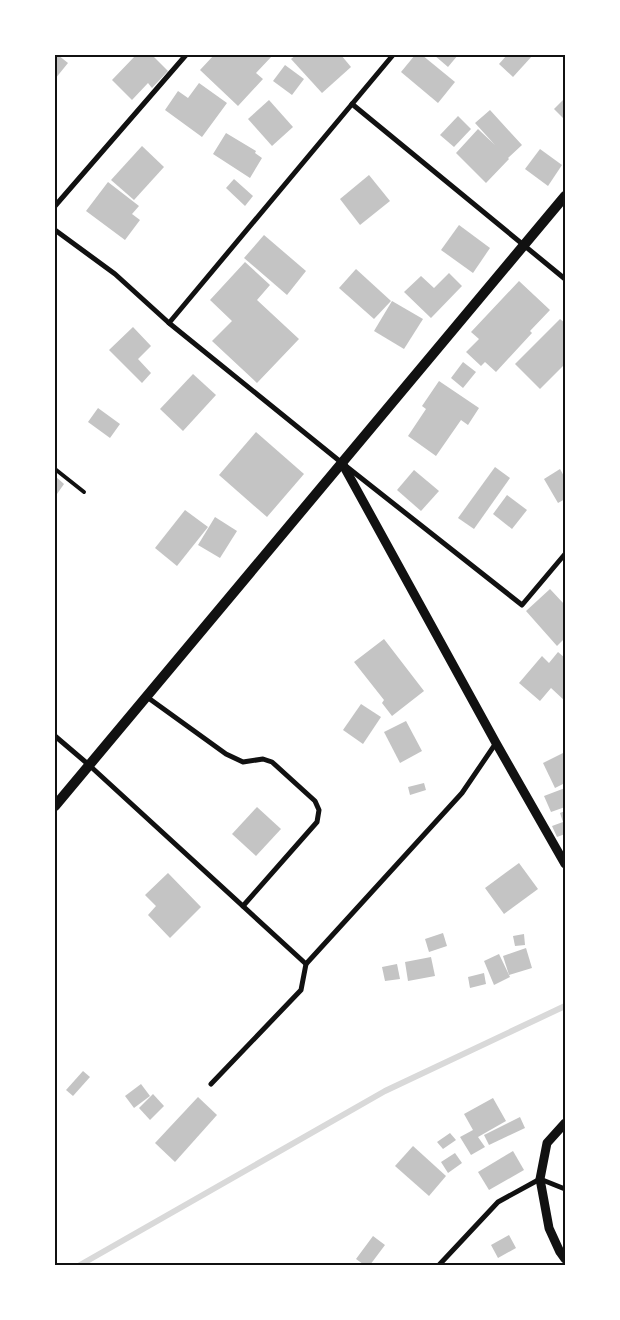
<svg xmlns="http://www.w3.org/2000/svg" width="620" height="1320" viewBox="0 0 620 1320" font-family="Overpass,sans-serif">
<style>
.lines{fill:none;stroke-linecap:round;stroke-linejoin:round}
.stream{stroke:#d9d9d9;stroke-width:6}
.building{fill:#c4c4c4}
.service{stroke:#111;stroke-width:4}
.minor{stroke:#111;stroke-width:5}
.tertiary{stroke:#111;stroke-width:9}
.secondary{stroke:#111;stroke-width:10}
.neatline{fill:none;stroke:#111;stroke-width:2}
</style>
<rect width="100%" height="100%" fill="#fff"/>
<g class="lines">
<!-- stream -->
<polyline class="stream" points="80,1265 385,1091 565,1006"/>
</g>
<!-- building -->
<g class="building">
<polygon points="55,55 58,55 68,63 55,79"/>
<polygon points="136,55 152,55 168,71 152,88 148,83 132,100 112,80"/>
<polygon points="214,55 273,55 256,73 263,79 238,106 200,70"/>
<polygon points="296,55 341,55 351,67 322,93 291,59"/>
<polygon points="415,55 422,55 455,82 438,103 401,72"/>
<polygon points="434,55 458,55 448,67"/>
<polygon points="507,55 533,55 513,77 499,64"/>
<polygon points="285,65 304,79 292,95 273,81"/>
<polygon points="199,83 227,103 202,137 165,110 178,91 188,98"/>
<polygon points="565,98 565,120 554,109"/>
<polygon points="269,100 293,127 272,146 248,119"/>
<polygon points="490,110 522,145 508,158 509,159 486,183 456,153 478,129 495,145 475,123"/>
<polygon points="458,116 471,129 454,147 440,135"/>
<polygon points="226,133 256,151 255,153 262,158 250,178 213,154"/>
<polygon points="142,146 164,167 134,200 111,180"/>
<polygon points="540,149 562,165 548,186 525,169"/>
<polygon points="369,175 390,201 360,225 340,199"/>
<polygon points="234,179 253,196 245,206 226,188"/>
<polygon points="108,182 139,206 132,214 140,220 125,240 86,211"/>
<polygon points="459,225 490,248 473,273 441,250"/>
<polygon points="264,235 306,271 287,295 244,258"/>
<polygon points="245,262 270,285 257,300 299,339 257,383 212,341 232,321 210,300"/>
<polygon points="356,269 391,301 374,319 339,288"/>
<polygon points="449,273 462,286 431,318 404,292 421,276 434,288"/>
<polygon points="519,281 550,310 530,331 532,333 496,372 485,362 481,366 466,352 479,339 471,332"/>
<polygon points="392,301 423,319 404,349 374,331"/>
<polygon points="560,319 565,323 565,364 540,389 515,364"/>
<polygon points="133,327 151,346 138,359 151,373 142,383 109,350"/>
<polygon points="463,362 476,372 463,388 451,378"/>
<polygon points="193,374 216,395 183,431 160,409"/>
<polygon points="439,381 479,408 468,425 461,420 436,456 408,436 426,409 422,406"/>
<polygon points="98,408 120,424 110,438 88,422"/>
<polygon points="256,432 304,474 267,517 219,475"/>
<polygon points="495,467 510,478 474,529 458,518"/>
<polygon points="560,469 565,478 565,499 558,503 544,479"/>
<polygon points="414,470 439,491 421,511 397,490"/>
<polygon points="55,476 64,484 57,494 55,492"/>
<polygon points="507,495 527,510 512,529 493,514"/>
<polygon points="185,510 208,527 177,566 155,548"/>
<polygon points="215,517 237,531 220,558 198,545"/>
<polygon points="550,589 564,604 565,603 565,638 557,646 526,611"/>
<polygon points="384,639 424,691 392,716 382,703 384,700 354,662"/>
<polygon points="558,652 565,658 565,701 551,688 540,701 519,683 542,656 549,663"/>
<polygon points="361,704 381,717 363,744 343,730"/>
<polygon points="406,721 422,751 400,763 384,732"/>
<polygon points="565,752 565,783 555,788 543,763"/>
<polygon points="424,783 426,790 410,795 408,787"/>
<polygon points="565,788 565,807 551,812 544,796"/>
<polygon points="257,807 281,829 256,856 232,834"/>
<polygon points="565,811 565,834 557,837 552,826 563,822 560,813"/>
<polygon points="519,863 538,889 504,914 485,888"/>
<polygon points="168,873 201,907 170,938 148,915 156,906 145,895"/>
<polygon points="443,933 447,946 429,952 425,939"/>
<polygon points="524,934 525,945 515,946 513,936"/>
<polygon points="526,948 532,968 509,975 503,956"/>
<polygon points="499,954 510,977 494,985 484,961"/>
<polygon points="431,957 435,976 408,981 405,962"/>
<polygon points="397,964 400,979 385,981 382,967"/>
<polygon points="484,973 486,984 470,988 468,977"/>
<polygon points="83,1071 90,1077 73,1096 66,1090"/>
<polygon points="141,1084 150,1096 134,1108 125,1096"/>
<polygon points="153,1094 164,1106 150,1120 139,1108"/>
<polygon points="198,1097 217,1115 175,1162 155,1143"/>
<polygon points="493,1098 506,1121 478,1137 485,1147 471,1155 460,1137 473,1130 464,1114"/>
<polygon points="520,1117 525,1128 489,1145 484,1135"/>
<polygon points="450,1133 456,1140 443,1149 437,1142"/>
<polygon points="413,1146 446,1176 429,1196 395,1166"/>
<polygon points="513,1151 524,1170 489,1190 478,1172"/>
<polygon points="455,1153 462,1163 448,1173 441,1162"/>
<polygon points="509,1235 516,1248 498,1258 491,1245"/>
<polygon points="373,1236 385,1245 370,1265 362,1265 363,1264 356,1259"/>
</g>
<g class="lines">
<!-- service -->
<polyline class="service" points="55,469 84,492"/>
<!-- minor -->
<g class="minor">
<polyline points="393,55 169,323 342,463 522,605 565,554"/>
<polyline points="352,104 565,279"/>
<polyline points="55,206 186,55"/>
<polyline points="55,230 115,274 169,323"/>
<polyline points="147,697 226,754 243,762 263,759 272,762 315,801 319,810 317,822 243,906"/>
<polyline points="55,736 89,765 306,964 462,793 496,743"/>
<polyline points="211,1084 301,990 306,964"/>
<polyline points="439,1265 498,1202 540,1179 565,1189"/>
</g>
<!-- tertiary -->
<g class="tertiary">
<polyline points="342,463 496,743 565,864"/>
<polyline points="565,1123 547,1143 540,1179 549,1228 560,1252 565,1259"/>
</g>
<!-- secondary -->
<polyline class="secondary" points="55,806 565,196"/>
</g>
<!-- border -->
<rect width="620" height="1320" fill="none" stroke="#ffffff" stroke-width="112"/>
<rect x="56" y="56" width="508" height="1208" class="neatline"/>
</svg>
